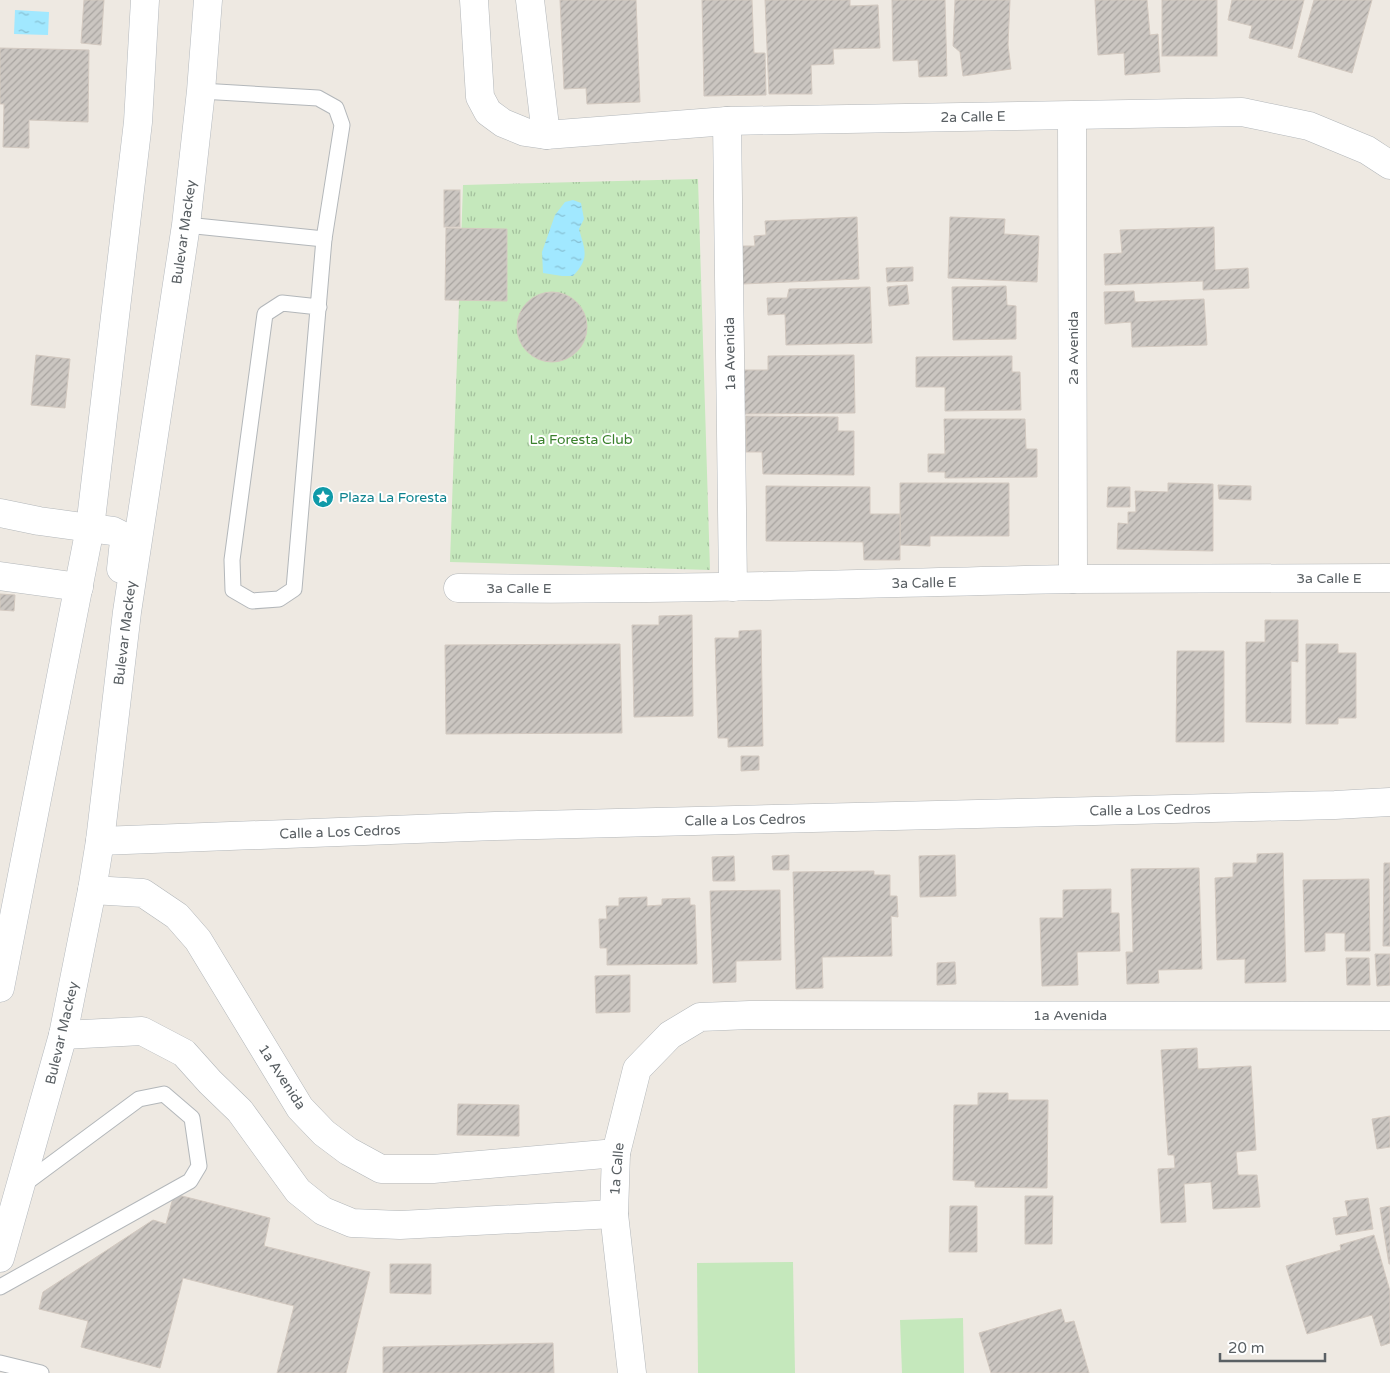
<svg xmlns="http://www.w3.org/2000/svg" width="1390" height="1373" viewBox="0 0 1390 1373" font-family="'Varela Round',sans-serif">
<style>
.green{fill:#c5e8bc}
.park{fill:url(#park-tufts)}
.water{fill:url(#water-ripples)}
.building{fill:url(#building-hatch);stroke:#d3c9c0}
.lines{fill:none;stroke-linecap:round;stroke-linejoin:round}
.service-casing{stroke:#b3b7ba;stroke-width:17}
.minor-casing{stroke:#b3b7ba;stroke-width:29}
.secondary-casing{stroke:#b4b9be;stroke-width:29}
.service{stroke:#fff;stroke-width:15}
.minor{stroke:#fff;stroke-width:28}
.secondary{stroke:#fff;stroke-width:28}
.labels{text-anchor:middle;dominant-baseline:central;stroke-width:4;stroke-linejoin:round;paint-order:stroke}
.street-label{font-size:14px;fill:#5a6064;stroke:#fff}
.park-label{font-size:14px;fill:#3a812d;stroke:#fff}
.culture-label{font-size:14px;fill:#0d838f;stroke:#fff;text-anchor:start}
</style>
<defs>
<pattern id="park-tufts" width="24" height="20" patternUnits="userSpaceOnUse" patternTransform="scale(1.25)"><rect width="24" height="20" fill="#c5e8bc"/><path d="M3 7l-1-3M5 7V3M7 7l1-3M15 17l-1-3M17 17v-4M19 17l1-3" fill="none" stroke="#a3bf9c"/></pattern>
<pattern id="water-ripples" width="26" height="14" patternUnits="userSpaceOnUse" patternTransform="scale(1.25)"><rect width="26" height="14" fill="#a1e8ff"/><path d="M2 4q2-2 4 0t4 0M15 11q2-2 4 0t4 0" fill="none" stroke="#86bfd2"/></pattern>
<pattern id="building-hatch" width="6" height="6" patternUnits="userSpaceOnUse" patternTransform="scale(1.25)"><rect width="6" height="6" fill="#cbc6c1"/><path d="M-1 1l2-2M0 6l6-6M5 7l2-2" fill="none" stroke="#a8a4a0"/></pattern>
</defs>
<rect width="100%" height="100%" fill="#eee9e2"/>
<!-- green -->
<g class="green">
<polygon points="793,1262 795,1373 698,1373 697,1263"/>
<polygon points="963,1318 964,1373 902,1373 900,1320"/>
</g>
<!-- park -->
<polygon class="park" points="698,179 710,570 450,562 463,185"/>
<!-- water -->
<g class="water">
<polygon points="15,10 49,12 48,35 14,34"/>
<path d="M573,200L581,203L584,219L579,229C585,251 590,258 573,276H562L543,273L542,252L555,215L565,202Z"/>
</g>
<!-- building -->
<g class="building">
<polygon points="84,0 104,0 101,45 81,43"/>
<polygon points="560,0 636,0 640,102 587,104 586,88 564,89"/>
<polygon points="702,0 752,0 754,53 765,53 766,95 704,96"/>
<polygon points="765,0 850,0 850,6 878,5 880,48 833,49 834,64 811,65 812,94 769,94"/>
<polygon points="892,0 945,0 947,76 919,77 918,60 893,61"/>
<polygon points="955,0 1010,0 1008,45 1011,69 963,76 960,52 953,46"/>
<polygon points="1095,0 1147,0 1150,35 1158,34 1160,72 1125,75 1124,53 1098,55"/>
<rect x="1162" y="0" width="55" height="56"/>
<polygon points="1232,0 1304,0 1292,49 1249,38 1252,26 1228,20"/>
<polygon points="1314,0 1372,0 1352,73 1298,57"/>
<polygon points="0,48 89,50 88,122 29,120 29,148 3,147 4,104 0,104"/>
<rect x="444" y="190" width="16" height="37"/>
<polygon points="857,217 859,279 743,284 741,246 755,246 754,236 766,235 765,221"/>
<polygon points="950,217 1005,219 1004,234 1039,236 1037,282 948,278"/>
<polygon points="1214,227 1215,270 1248,268 1249,288 1203,290 1203,281 1105,285 1104,254 1122,253 1120,230"/>
<polygon points="446,228 507,229 507,301 445,300"/>
<polygon points="913,267 913,281 887,282 886,268"/>
<polygon points="907,285 909,304 889,306 887,287"/>
<polygon points="1006,286 1007,305 1016,306 1016,339 953,340 952,287"/>
<polygon points="870,287 872,343 786,345 785,314 768,315 767,298 787,298 789,289"/>
<polygon points="1134,291 1135,302 1204,299 1207,345 1132,347 1131,322 1105,324 1104,292"/>
<circle cx="552" cy="327" r="35"/>
<polygon points="36,355 70,359 65,408 31,405"/>
<polygon points="854,355 855,413 744,414 743,370 768,370 768,356"/>
<polygon points="1012,356 1012,372 1020,372 1021,410 945,411 945,387 916,387 916,357"/>
<polygon points="746,416 838,417 838,431 854,431 854,475 763,474 762,452 746,452"/>
<polygon points="944,419 1025,419 1026,449 1037,449 1037,477 945,478 945,472 928,472 928,454 945,454"/>
<polygon points="900,483 1009,483 1009,536 930,536 930,546 900,545"/>
<polygon points="1168,483 1213,484 1213,551 1117,549 1118,523 1128,524 1128,512 1136,512 1135,491 1168,492"/>
<polygon points="1218,485 1251,486 1251,500 1219,499"/>
<polygon points="766,486 870,487 870,514 900,514 900,560 864,560 863,542 766,541"/>
<polygon points="1108,487 1130,487 1130,507 1107,507"/>
<polygon points="0,594 15,595 14,611 0,610"/>
<polygon points="692,615 693,716 634,717 632,625 659,625 659,616"/>
<polygon points="1265,620 1298,620 1298,662 1291,661 1291,723 1246,722 1246,642 1265,642"/>
<polygon points="761,630 763,746 728,747 728,738 718,738 715,638 739,638 739,631"/>
<polygon points="620,644 622,733 446,734 445,645"/>
<polygon points="1306,644 1338,644 1338,653 1356,653 1356,718 1338,718 1338,724 1306,724"/>
<polygon points="1177,651 1224,651 1224,742 1176,742"/>
<polygon points="741,756 759,756 759,770 741,771"/>
<polygon points="1283,853 1286,982 1245,983 1245,959 1217,960 1215,878 1233,877 1233,863 1257,863 1257,854"/>
<polygon points="789,855 789,870 773,870 772,856"/>
<polygon points="955,855 956,896 920,897 919,856"/>
<polygon points="734,856 735,881 713,881 712,857"/>
<polygon points="1384,863 1390,863 1390,946 1383,946"/>
<polygon points="1199,868 1202,969 1158,970 1159,983 1127,984 1126,952 1133,952 1131,869"/>
<polygon points="874,871 874,875 890,875 890,896 897,896 898,917 891,916 892,956 822,957 823,988 796,989 793,872"/>
<polygon points="1369,879 1370,951 1345,951 1345,933 1325,933 1325,951 1305,952 1303,880"/>
<polygon points="1111,889 1111,913 1119,913 1120,951 1077,952 1078,985 1042,986 1040,918 1063,918 1063,890"/>
<polygon points="780,890 781,960 736,961 736,982 713,983 710,891"/>
<polygon points="647,897 647,906 662,905 662,899 690,898 690,905 695,905 697,964 607,965 607,948 600,948 599,919 607,919 606,906 619,906 619,898"/>
<polygon points="1375,954 1390,954 1390,985 1377,986"/>
<polygon points="1346,958 1369,958 1370,985 1347,985"/>
<polygon points="955,962 956,984 937,985 937,963"/>
<polygon points="630,975 630,1012 596,1013 595,976"/>
<polygon points="1197,1048 1198,1069 1251,1066 1256,1150 1236,1152 1238,1175 1257,1175 1260,1207 1213,1209 1211,1182 1184,1184 1186,1222 1161,1223 1158,1169 1175,1168 1174,1155 1168,1155 1161,1050"/>
<polygon points="978,1093 1008,1093 1008,1100 1048,1100 1047,1188 975,1187 975,1181 953,1180 954,1105 978,1105"/>
<polygon points="458,1104 519,1105 519,1136 457,1135"/>
<polygon points="1390,1116 1390,1147 1377,1149 1372,1119"/>
<polygon points="174,1194 270,1218 264,1246 370,1272 346,1373 277,1373 294,1306 183,1278 160,1368 81,1347 88,1321 39,1309 43,1292 153,1220 166,1224"/>
<polygon points="1025,1196 1053,1196 1052,1244 1025,1244"/>
<polygon points="1368,1198 1373,1229 1336,1235 1333,1218 1348,1216 1345,1201"/>
<polygon points="950,1206 977,1206 977,1252 949,1252"/>
<polygon points="1390,1206 1390,1264 1389,1264 1380,1208"/>
<polygon points="1374,1235 1390,1291 1390,1343 1381,1346 1372,1315 1307,1334 1286,1266 1341,1250 1340,1245"/>
<polygon points="390,1264 431,1264 431,1294 390,1293"/>
<polygon points="1061,1309 1065,1323 1074,1321 1089,1373 991,1373 979,1333"/>
<polygon points="553,1343 554,1373 383,1373 383,1347"/>
</g>
<g class="lines">
<!-- service casing -->
<g class="service-casing">
<g id="service">
<polyline points="201,91 318,98 336,108 342,125 324,239 294,589 279,599 252,601 233,590 232,560 265,314 282,303 319,307"/>
<polyline points="186,225 324,239"/>
<polyline points="0,1287 190,1181 199,1166 192,1118 164,1094 139,1099 23,1185"/>
<polyline points="0,1363 41,1373"/>
</g>
</g>
<!-- minor casing -->
<g class="minor-casing">
<g id="minor">
<polyline points="474,0 480,97 488,112 503,123 525,132 546,135 727,121 1242,112 1309,126 1367,150 1390,165"/>
<polyline points="530,0 546,135"/>
<polyline points="1072,116 1073,579"/>
<polyline points="727,121 733,587"/>
<polyline points="0,513 39,521 90,528"/>
<polyline points="0,576 79,587"/>
<path d="M458,588C663,591 867,583 1072,579C1178,578 1284,578 1390,578"/>
<polyline points="100,841 495,826 1335,805 1390,802"/>
<polyline points="92,890 143,893 177,916 198,940 300,1108 324,1133 348,1151 381,1169 433,1169 616,1153"/>
<polyline points="63,1035 142,1031 184,1053 210,1082 240,1111 298,1191 323,1211 352,1223 400,1225 614,1214"/>
<polyline points="632,1373 614,1214 616,1153 637,1069 670,1035 700,1017 750,1015 1390,1016"/>
</g>
</g>
<!-- secondary casing -->
<g class="secondary-casing">
<g id="secondary">
<polyline points="90,528 113,531 121,535 124,541 121,569"/>
<polyline points="0,988 90,528 138,122 145,0"/>
<polyline points="0,1258 63,1035 92,890 100,841 127,612 186,225 201,91 208,0"/>
</g>
</g>
<!-- service -->
<use href="#service" class="service"/>
<!-- minor -->
<use href="#minor" class="minor"/>
<!-- secondary -->
<use href="#secondary" class="secondary"/>
</g>
<!-- icons -->
<defs>
<g id="sight-disc" transform="scale(1.125)"><circle r="9.5" fill="#0f9aa8" stroke="#fff"/><path d="M0-6L1.8-2.2L6-1.7L2.9 1.2L3.7 5.4L0 3.3L-3.7 5.4L-2.9 1.2L-6-1.7L-1.8-2.2Z" fill="#fff"/></g>
</defs>
<g fill-rule="evenodd">
<use href="#sight-disc" x="323" y="497"/>
</g>
<g class="labels">
<!-- street labels -->
<g class="street-label">
<text transform="translate(973 117) rotate(-1)">2a Calle E</text>
<text transform="translate(184 232) rotate(-82)">Bulevar Mackey</text>
<text transform="translate(1073 348) rotate(-90)">2a Avenida</text>
<text transform="translate(730 354) rotate(-91)">1a Avenida</text>
<text x="1329" y="578">3a Calle E</text>
<text transform="translate(924 583) rotate(-1)">3a Calle E</text>
<text x="519" y="588">3a Calle E</text>
<text transform="translate(125 633) rotate(-83)">Bulevar Mackey</text>
<text transform="translate(1150 810) rotate(-1)">Calle a Los Cedros</text>
<text transform="translate(745 820) rotate(-1)">Calle a Los Cedros</text>
<text transform="translate(340 832) rotate(-2)">Calle a Los Cedros</text>
<text x="1070" y="1015">1a Avenida</text>
<text transform="translate(62 1033) rotate(-77)">Bulevar Mackey</text>
<text transform="translate(282 1077) rotate(57)">1a Avenida</text>
<text transform="translate(617 1169) rotate(-85)">1a Calle</text>
</g>
<!-- park labels -->
<g class="park-label">
<text x="581" y="439">La Foresta Club</text>
</g>
<!-- culture labels -->
<g class="culture-label">
<text x="339" y="497">Plaza La Foresta</text>
</g>
</g>
<!-- scale -->
<path d="M1220 1353v8h105v-8" fill="none" stroke="#5a6064" stroke-width="2.5"/>
<text x="1228" y="1353" font-size="15" fill="#5a6064" stroke="#ffffff" stroke-width="4" paint-order="stroke">20 m</text>
</svg>
